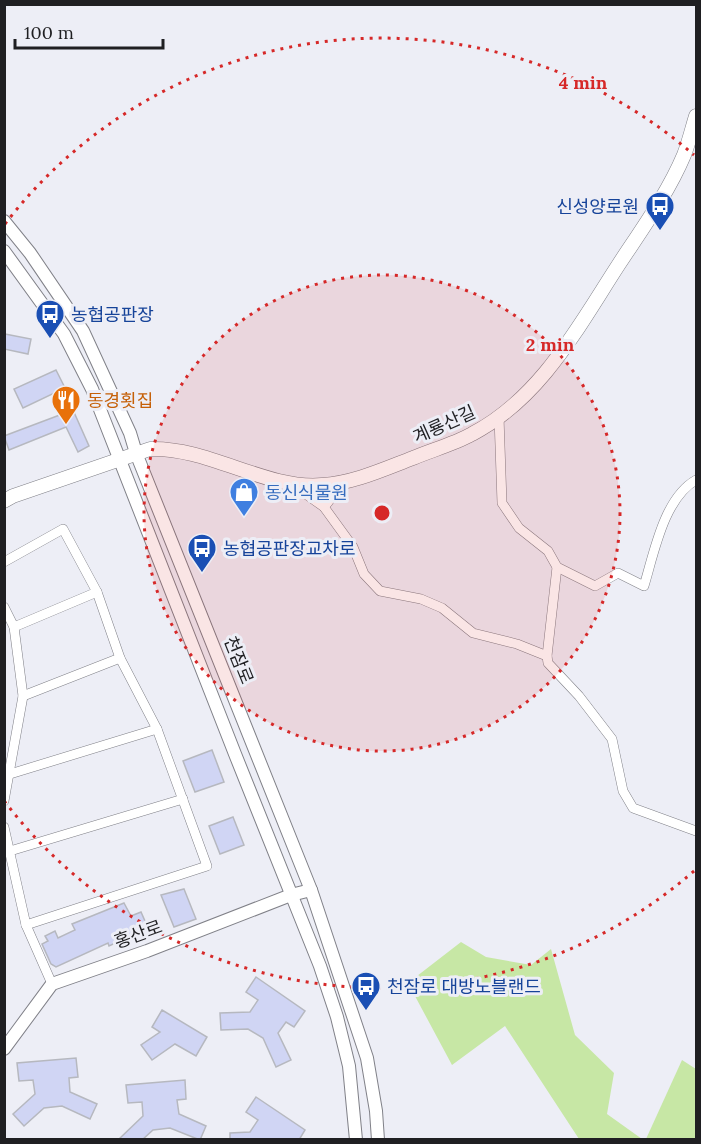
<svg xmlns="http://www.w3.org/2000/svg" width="701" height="1144" viewBox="0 0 701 1144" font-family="Lora,'Noto Sans KR',serif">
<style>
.green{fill:#c7e7a5}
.building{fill:#d0d5f4;stroke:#b6b8bf;stroke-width:1.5}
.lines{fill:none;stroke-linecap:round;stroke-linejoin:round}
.minor-casing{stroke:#808188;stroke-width:10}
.tertiary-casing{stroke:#808188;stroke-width:14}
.secondary-casing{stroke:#808188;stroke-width:15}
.minor{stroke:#fff;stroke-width:9}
.tertiary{stroke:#fff;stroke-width:12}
.secondary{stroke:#fff;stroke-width:14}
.ring{fill:none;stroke:#d62828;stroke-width:3;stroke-dasharray:3 6}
.labels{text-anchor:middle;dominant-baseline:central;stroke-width:6;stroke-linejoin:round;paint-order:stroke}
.transit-label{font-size:18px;fill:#164399;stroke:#edeef6;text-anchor:start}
.food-label{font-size:18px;fill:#c56008;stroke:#edeef6;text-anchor:start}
.street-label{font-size:18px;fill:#1f1f22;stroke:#edeef6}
.shop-label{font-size:18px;fill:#366cbe;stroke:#edeef6;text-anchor:start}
.centre{fill:#d62828;stroke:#edeef6;stroke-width:3}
.ring-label{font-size:18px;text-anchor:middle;font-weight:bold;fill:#d62828;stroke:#edeef6;stroke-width:6;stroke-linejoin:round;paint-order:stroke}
</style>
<rect width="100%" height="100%" fill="#edeef6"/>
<!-- green -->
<g class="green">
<polygon points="461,942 486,957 531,965 551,949 575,1035 614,1073 607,1114 642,1139 579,1139 505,1026 452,1065 408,983"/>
<polygon points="682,1060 696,1069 696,1139 646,1139"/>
</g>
<!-- building -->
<g class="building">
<polygon points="5,334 31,339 28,354 4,349"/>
<polygon points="56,370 65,388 23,408 14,389"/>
<polygon points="73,410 89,446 78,452 66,427 9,450 4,436"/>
<polygon points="212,750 224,782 195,792 183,761"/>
<polygon points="233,817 244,845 220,854 209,826"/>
<polygon points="184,889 196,919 174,927 161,895"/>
<polygon points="124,903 131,916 141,912 148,928 109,946 108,943 56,967 51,964 42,944 48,941 45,936 55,931 58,938 75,930 72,924"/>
<polygon points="256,977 305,1011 294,1027 286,1022 278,1033 291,1060 276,1067 263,1038 248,1029 221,1030 220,1013 250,1012 258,1000 246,992"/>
<polygon points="162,1010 207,1037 196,1056 175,1044 152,1060 141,1045 160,1032 152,1027"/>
<polygon points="76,1058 78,1077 69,1078 70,1092 97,1104 90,1119 62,1106 44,1108 24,1126 13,1114 35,1094 33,1080 19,1081 17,1063"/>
<polygon points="185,1080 186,1099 177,1100 179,1114 206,1126 200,1140 170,1128 153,1130 142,1140 118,1140 143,1116 142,1102 128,1103 126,1085"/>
<polygon points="256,1097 305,1130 299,1140 230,1140 230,1133 250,1132 258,1120 246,1112"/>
</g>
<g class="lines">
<!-- minor casing -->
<g class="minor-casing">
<g id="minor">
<polyline points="499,417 502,503 519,528 548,551 557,567 547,656 548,663 579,696 612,739 623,791 633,808 696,831"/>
<polyline points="298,484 307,495 324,507 353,547 364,574 380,591 421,599 442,608 473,633 517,644 547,656"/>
<polyline points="324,507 329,501 328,484"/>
<polyline points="4,562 63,529 97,592 120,658 157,729 207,866 26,925"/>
<path d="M557,567L595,586L618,573L644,586C654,553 664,498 696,480"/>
<polyline points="4,607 14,627 23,696 4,801"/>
<polyline points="14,627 97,592"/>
<polyline points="23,696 120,658"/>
<polyline points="10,774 157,729"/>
<polyline points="4,827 26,925 52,984"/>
<polyline points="10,851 183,799"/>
</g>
</g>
<!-- tertiary casing -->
<g class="tertiary-casing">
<g id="tertiary">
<polyline points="4,221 30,253 83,331 130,433 136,453 311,890 367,1058 376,1111 378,1140"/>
<polyline points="4,251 64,334 92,389 235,754 320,966 337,1017 349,1066 356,1140"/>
<polyline points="4,1049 52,984 147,951 291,895 311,890"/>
</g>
</g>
<!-- secondary casing -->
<g class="secondary-casing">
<path id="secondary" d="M4,501L13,496L150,449C209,447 266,490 322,485C354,483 384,469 413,458C432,450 454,444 472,434C541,398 578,327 619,264C642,229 668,193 684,155C689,142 692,129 696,116"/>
</g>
<!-- minor -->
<use href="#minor" class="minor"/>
<!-- tertiary -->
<use href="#tertiary" class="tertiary"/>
<!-- secondary -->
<use href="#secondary" class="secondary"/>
</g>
<!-- distance rings -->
<circle cx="382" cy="513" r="238" fill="#d62828" fill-opacity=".12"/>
<g class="ring">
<circle cx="382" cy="513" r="238"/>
<path d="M694 871A475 475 0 0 1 5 802M5 224A475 475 0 0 1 694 155"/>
</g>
<!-- icons -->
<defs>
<g id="bus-pin" transform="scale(1.5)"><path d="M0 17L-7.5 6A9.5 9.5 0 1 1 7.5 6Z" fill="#1a4fb4" stroke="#edeef6"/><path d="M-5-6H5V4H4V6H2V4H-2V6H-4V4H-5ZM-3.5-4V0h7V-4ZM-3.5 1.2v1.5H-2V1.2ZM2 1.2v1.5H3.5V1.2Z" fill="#fff"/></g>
<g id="restaurant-pin" transform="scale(1.5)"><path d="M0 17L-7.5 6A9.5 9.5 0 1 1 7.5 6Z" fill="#e8710a" stroke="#edeef6"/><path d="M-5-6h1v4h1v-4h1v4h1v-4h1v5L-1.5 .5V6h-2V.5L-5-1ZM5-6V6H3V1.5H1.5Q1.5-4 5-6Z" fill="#fff"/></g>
<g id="shop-pin" transform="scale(1.5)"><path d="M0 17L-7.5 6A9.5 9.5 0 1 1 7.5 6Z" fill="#3f7fe0" stroke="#edeef6"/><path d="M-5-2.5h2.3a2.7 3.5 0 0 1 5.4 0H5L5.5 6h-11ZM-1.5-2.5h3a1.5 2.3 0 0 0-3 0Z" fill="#fff"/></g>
</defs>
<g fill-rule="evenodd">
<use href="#bus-pin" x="660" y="206"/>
<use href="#bus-pin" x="50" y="314"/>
<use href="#restaurant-pin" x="66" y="400"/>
<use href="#shop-pin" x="244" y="492"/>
<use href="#bus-pin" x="202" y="548"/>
<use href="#bus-pin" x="366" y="986"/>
</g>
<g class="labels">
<!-- transit labels -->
<g class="transit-label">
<text x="639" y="206" text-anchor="end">신성양로원</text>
<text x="71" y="314">농협공판장</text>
<text x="223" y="548">농협공판장교차로</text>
<text x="387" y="986">천잠로 대방노블랜드</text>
</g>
<!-- food labels -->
<g class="food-label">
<text x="87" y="400">동경횟집</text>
</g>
<!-- street labels -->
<g class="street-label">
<text transform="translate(444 424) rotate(-24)">계룡산길</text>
<text transform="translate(239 660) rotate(68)">천잠로</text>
<text transform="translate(138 934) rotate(-20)">홍산로</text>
</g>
<!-- shop labels -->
<g class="shop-label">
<text x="265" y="492">동신식물원</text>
</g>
</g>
<circle cx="382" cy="513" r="9" class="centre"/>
<g class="ring-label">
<text x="583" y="89">4 min</text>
<text x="550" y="351">2 min</text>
</g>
<!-- border -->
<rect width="701" height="1144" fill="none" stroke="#1f1f22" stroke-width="12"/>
<!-- scale -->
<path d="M15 39v9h148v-9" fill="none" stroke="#1f1f22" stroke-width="3"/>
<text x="24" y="39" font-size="18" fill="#1f1f22" stroke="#edeef6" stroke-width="4.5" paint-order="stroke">100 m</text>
</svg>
